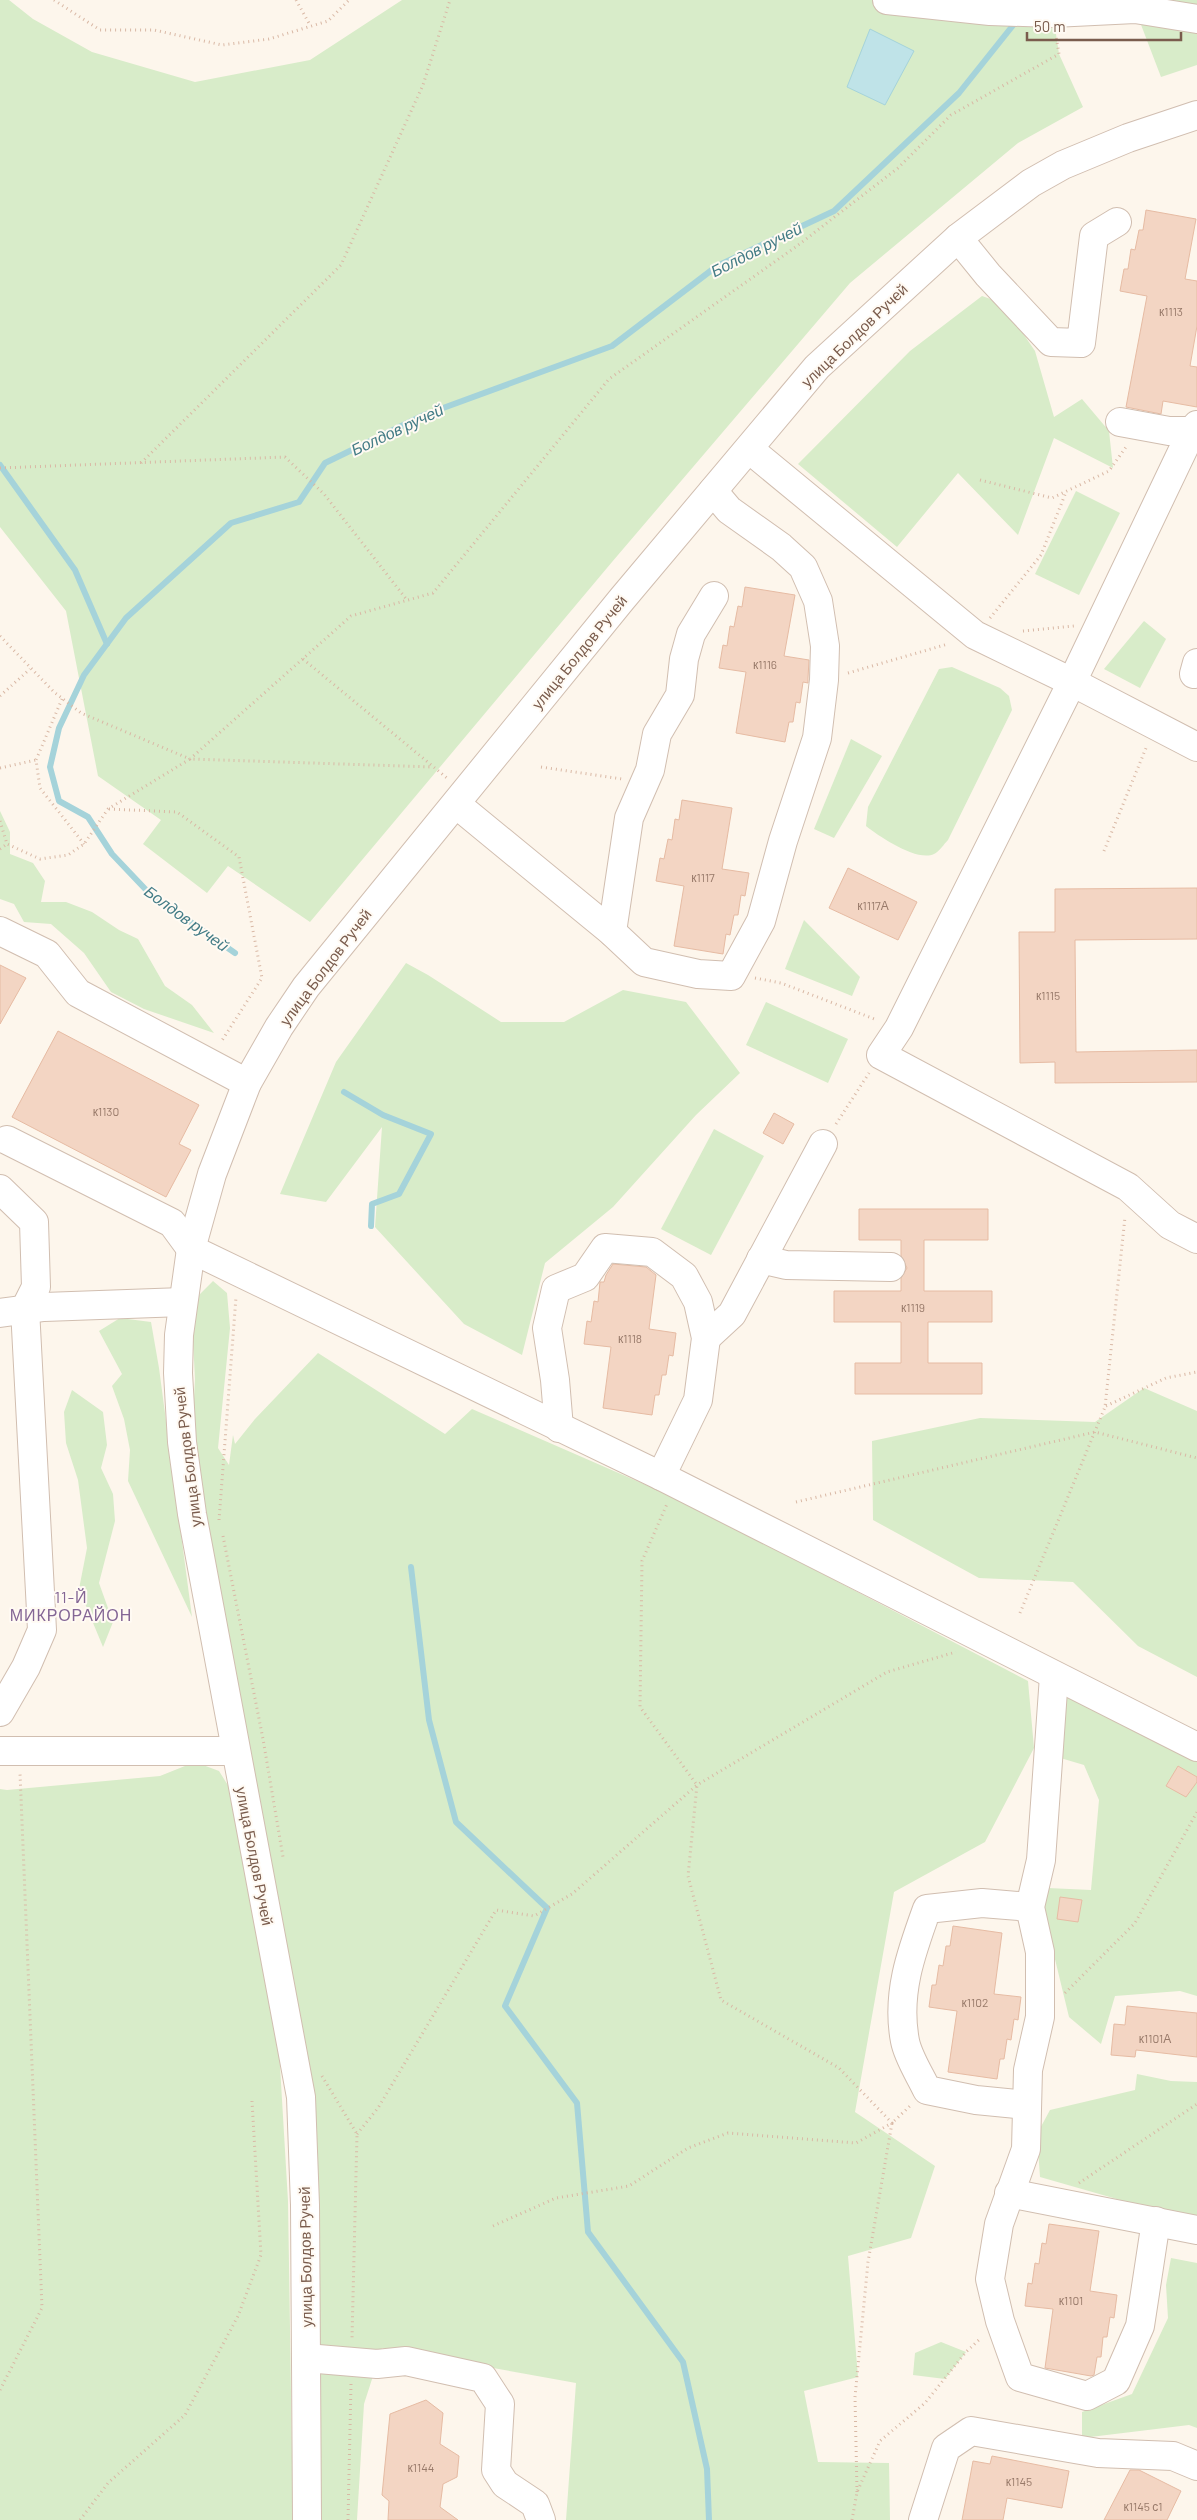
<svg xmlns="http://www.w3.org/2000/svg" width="1197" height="2520" viewBox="0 0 1197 2520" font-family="Barlow,sans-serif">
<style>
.green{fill:#d8ecc9}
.water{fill:#bfe3e8;stroke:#a5d3da}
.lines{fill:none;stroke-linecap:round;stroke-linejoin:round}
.stream{stroke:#a5d3da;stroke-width:6}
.building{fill:#f3d5c3;stroke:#e6bba3}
.minor-casing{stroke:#d1beb0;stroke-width:30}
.path{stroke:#d9b8a5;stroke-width:3;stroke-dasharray:1 4;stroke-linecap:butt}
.minor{stroke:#fff;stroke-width:28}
.labels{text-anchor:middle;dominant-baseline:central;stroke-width:4;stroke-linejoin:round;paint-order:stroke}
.number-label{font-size:12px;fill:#987a6a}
.street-label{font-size:15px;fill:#7a5c4d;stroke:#fffaf3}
.water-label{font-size:16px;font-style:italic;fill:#437c86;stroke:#fffaf3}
.neighbourhood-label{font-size:16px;letter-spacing:1px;fill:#846695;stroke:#fffaf3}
</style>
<rect width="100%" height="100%" fill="#fdf6ec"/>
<!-- green -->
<g class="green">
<polygon points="0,0 9,0 33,19 92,52 195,82 310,60 402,0 1063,0 1053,14 1059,54 1083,107 1018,143 850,283 612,562 310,922 228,866 207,893 143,844 161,820 98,776 66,611 0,527"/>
<polygon points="1126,0 1197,0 1197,65 1161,77 1135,9"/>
<polygon points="982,296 1002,303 1035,351 1054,417 1082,399 1109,431 1113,468 1054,438 1018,535 958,473 897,547 798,464 910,351"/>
<polygon points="1076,491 1120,513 1079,595 1035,574"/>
<polygon points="1144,621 1166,639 1140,688 1104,669"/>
<path d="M952,667L1000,688L1009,696L1012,710L948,840C944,844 939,852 934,854C917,862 880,837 866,826L868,807L939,669Z"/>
<polygon points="851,739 882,756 834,838 814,829"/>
<polygon points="0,811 10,832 10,854 33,863 45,881 41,902 66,902 92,912 119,930 138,939 165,986 192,1005 214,1033 144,1009 111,992 84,953 51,924 24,922 14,904 0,899"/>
<polygon points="804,920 860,977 852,996 785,969"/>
<polygon points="406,963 428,975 501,1022 564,1022 623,990 686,1002 740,1073 696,1115 613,1207 545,1263 522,1355 464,1324 375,1227 382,1127 326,1202 280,1194 336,1062"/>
<polygon points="766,1002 848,1039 828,1083 746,1045"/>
<polygon points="714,1129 764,1156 711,1255 661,1229"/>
<polygon points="213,1281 227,1293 230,1328 218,1448 229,1465 233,1435 235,1444 255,1419 318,1353 445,1434 472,1409 685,1502 1028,1681 1034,1748 985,1842 894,1892 855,2112 935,2166 911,2238 848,2256 858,2377 804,2391 818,2462 889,2463 890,2520 566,2520 576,2383 382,2348 364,2404 357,2520 319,2520 317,2203 247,1746 208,1526 193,1418 195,1379 193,1341 198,1296"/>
<polygon points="120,1318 151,1322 159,1368 192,1617 128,1481 130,1450 124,1419 112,1386 122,1374 99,1331"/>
<polygon points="1144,1388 1197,1411 1197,1677 1138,1646 1073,1582 979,1578 873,1520 872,1441 980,1418 1095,1422"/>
<polygon points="72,1390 103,1412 107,1445 101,1468 113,1494 115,1521 99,1583 113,1622 103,1647 79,1589 87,1548 78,1480 66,1443 64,1412"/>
<polygon points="1063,1691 1197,1756 1197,1996 1180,1991 1115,1996 1101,2044 1069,2017 1053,1951 1040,1915 1048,1888 1091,1890 1099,1800 1084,1765 1057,1757"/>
<polygon points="195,1762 219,1771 229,1787 279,2049 288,2201 293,2520 0,2520 0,1789 7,1790 160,1776"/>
<polygon points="1137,2074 1171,2081 1197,2082 1197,2222 1040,2177 1037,2134 1050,2110 1135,2090"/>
<polygon points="1171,2258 1197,2263 1197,2428 1189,2425 1082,2438 1082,2412 1132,2394 1168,2318 1166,2285"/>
<polygon points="941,2342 966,2352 945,2379 913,2375 915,2353"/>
</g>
<!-- water -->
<polygon class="water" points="870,29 914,51 885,105 847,87"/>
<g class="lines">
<!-- stream -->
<g class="stream">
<polyline points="0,465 75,570 107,644"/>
<polyline points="235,953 149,893 112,854 88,817 59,801 50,767 59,728 84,675 126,618 231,523 299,502 325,463 424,415 612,346 717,266 834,211 959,93 1018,19"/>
<polyline points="344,1092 383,1115 431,1134 399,1194 372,1204 371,1226"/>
<polyline points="411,1567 429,1720 456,1822 547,1908 505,2006 577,2103 588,2232 683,2362 707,2469 709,2520"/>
</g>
</g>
<!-- building -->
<g class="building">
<polygon points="1146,210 1196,219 1185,279 1197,281 1197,326 1190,366 1197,367 1197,407 1163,401 1161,414 1126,407 1147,296 1120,291 1124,269 1128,269 1131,249 1135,250 1139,230 1143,230"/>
<polygon points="745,587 795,595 784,656 809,660 808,678 808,683 803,682 800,703 796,702 793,722 789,722 785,742 736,733 746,672 719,668 723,645 727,646 730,626 734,627 738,606 742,607"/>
<polygon points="682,800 732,808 722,869 749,873 745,896 741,895 738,915 734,915 730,935 726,934 723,954 674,946 684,886 656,881 660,858 664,859 668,839 672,840 675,819 679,820"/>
<polygon points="848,868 917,902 898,940 829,908"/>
<polygon points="1197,888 1197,939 1075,940 1076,1052 1197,1050 1197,1082 1055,1083 1055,1062 1020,1063 1019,932 1055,932 1055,889"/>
<polygon points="0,965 26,978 0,1024"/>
<polygon points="58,1031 199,1105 179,1144 191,1150 166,1197 12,1117"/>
<polygon points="774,1113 794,1124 783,1144 763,1133"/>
<polygon points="859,1209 988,1209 988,1240 924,1240 924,1291 992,1291 992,1322 928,1322 928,1363 982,1363 982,1394 855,1394 855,1363 901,1363 901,1322 834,1322 834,1291 901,1291 901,1278 907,1268 901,1256 901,1240 859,1240"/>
<polygon points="613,1264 646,1267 656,1275 649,1329 676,1333 673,1356 669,1355 666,1375 662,1375 659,1395 655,1395 652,1415 603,1408 611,1347 584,1344 587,1321 591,1322 594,1301 598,1302 600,1282 604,1282 606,1275"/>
<polygon points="1178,1766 1197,1777 1197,1782 1186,1797 1166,1786"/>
<polygon points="1060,1897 1082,1900 1078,1922 1057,1919"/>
<polygon points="953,1926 1002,1933 994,1994 1021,1997 1018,2020 1014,2019 1011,2040 1007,2039 1004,2059 1000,2059 997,2079 948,2072 957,2011 929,2007 932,1985 936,1985 939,1965 943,1966 946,1946 950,1946"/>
<polygon points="1127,2006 1197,2013 1197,2057 1136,2050 1135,2057 1111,2055 1114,2024 1125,2025"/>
<polygon points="1049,2224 1099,2231 1090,2291 1117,2295 1114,2318 1110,2317 1107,2337 1103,2337 1101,2357 1097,2357 1094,2375 1091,2376 1045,2368 1053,2309 1025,2306 1028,2283 1032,2284 1035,2263 1039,2264 1042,2243 1046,2244"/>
<polygon points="426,2400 443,2413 440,2444 459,2456 457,2477 443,2484 440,2507 458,2520 388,2520 389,2501 382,2495 390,2414"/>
<polygon points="992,2456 1069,2471 1062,2508 1007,2498 1003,2520 962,2520 973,2461 990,2464"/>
<polygon points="1130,2470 1139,2470 1181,2491 1167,2520 1104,2520"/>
</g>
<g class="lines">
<!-- minor casing -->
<g class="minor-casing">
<g id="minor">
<polyline points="887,0 990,11 1053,13 1135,9 1197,19"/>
<polyline points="958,238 988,275 1051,342 1081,343 1094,236 1117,222"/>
<polyline points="1120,422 1169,431 1192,431 1197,425"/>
<polyline points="1192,431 1072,682 899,1028 881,1055 1128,1187 1170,1225 1197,1239"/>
<polyline points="749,449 975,635 1072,682 1197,747"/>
<polyline points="1194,674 1197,663"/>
<polyline points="456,804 612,932 644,962 698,974 731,976 761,921 783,841 817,738 824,680 825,646 818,601 803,567 781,547 729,510 713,491"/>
<polyline points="0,931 47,954 78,993 247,1083"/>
<polyline points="612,932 629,818 650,770 657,734 680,695 684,659 691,634 714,596"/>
<polyline points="7,1140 172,1223 191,1249 661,1476 1197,1747"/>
<polyline points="0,1189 34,1222 36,1287 25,1309 42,1630 26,1667 0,1712"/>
<polyline points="761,1259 786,1265 891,1267"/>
<polyline points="0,1313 44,1307 183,1302"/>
<polyline points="706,1338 732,1314 823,1144"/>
<polyline points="559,1428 555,1380 547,1328 556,1289 585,1277 605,1248 652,1252 684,1276 698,1302 706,1338 698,1400 661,1476"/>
<polyline points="1054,1676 1041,1860 1030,1907 1040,1952 1040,2017 1028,2070 1026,2149 999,2224 990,2279 1000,2321 1020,2377 1087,2396 1116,2381 1140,2326 1156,2221"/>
<polyline points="0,1751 235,1751"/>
<path d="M1027,2105L976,2100L927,2090C920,2075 908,2057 905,2041C896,1994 911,1953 927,1909L982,1903L1030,1907"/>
<polyline points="1009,2193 1197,2230"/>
<polyline points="306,2358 377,2364 406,2361 483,2378 500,2404 496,2470 505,2484 535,2504 541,2520"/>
<polyline points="307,2520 305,2205 301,2097 192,1514 182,1442 178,1373 179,1335 191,1249 212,1174 247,1083 279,1027 306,987 622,599 817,367 958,238 1031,183 1063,165 1128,138 1197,115"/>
<polyline points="923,2520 946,2448 971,2431 1098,2453 1173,2456 1197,2466"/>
</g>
</g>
<!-- path -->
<g class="path">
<polyline points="54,0 100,30 154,30 222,45 269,39 328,21 349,0"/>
<polyline points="296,0 310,25"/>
<polyline points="141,463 341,265 423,85 450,0"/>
<polyline points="0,468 285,457 324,494 407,600"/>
<polyline points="980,480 1052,498 1109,471 1126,447"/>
<polyline points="990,618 1041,555 1066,492"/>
<polyline points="1023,631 1074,626"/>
<polyline points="0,636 54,692 81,713 190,759 351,616 433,593 609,379 797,246 898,168 951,115 1059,54 1056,36"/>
<polyline points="303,659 447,778"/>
<polyline points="848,673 948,644"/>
<polyline points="0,696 30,669"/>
<polyline points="62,699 36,760 40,788 84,844"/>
<polyline points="541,767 622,779"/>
<polyline points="0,768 36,760"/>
<polyline points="109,809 177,812 239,857 262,978 221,1042"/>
<polyline points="0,821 7,844 40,859 68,855 84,844 108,809 190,759 433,767"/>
<polyline points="0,849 7,844"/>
<polyline points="1104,851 1146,748"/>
<polyline points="755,978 781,983 877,1020"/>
<polyline points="836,1124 869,1073"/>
<polyline points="1106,1406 1166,1378 1197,1372"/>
<polyline points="796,1502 1095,1432 1197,1458"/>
<polyline points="219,1520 236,1297"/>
<polyline points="223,1536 263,1739 283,1857"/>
<polyline points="1020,1613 1105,1407 1125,1217"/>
<polyline points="1065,1993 1135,1923 1197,1812"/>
<polyline points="322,2076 357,2134 352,2338"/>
<polyline points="357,2134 378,2108 496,1910 534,1916 572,1894 697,1785 887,1672 956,1652"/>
<polyline points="1079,2183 1197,2104"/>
<polyline points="493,2226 556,2198 629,2186 688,2148 728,2133 856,2143 892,2123 839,2068 721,2000 688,1876 697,1785 640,1707 642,1561 667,1504"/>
<polyline points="0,2390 42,2308 20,1773"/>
<polyline points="857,2492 855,2397 868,2262 892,2123 910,2106"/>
<polyline points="80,2520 108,2483 185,2415 238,2316 261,2255 252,2101"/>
<polyline points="348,2520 351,2384"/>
<polyline points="852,2520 857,2492 880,2441 925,2403 966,2352 981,2338"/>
</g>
<!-- minor -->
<use href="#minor" class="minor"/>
</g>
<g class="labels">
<!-- number labels -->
<g class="number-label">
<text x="1171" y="311">к1113</text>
<text x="765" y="664">к1116</text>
<text x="703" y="877">к1117</text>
<text x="873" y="905">к1117А</text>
<text x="1048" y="995">к1115</text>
<text x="106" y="1111">к1130</text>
<text x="913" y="1307">к1119</text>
<text x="630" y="1338">к1118</text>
<text x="975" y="2002">к1102</text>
<text x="1155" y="2038">к1101А</text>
<text x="1071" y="2300">к1101</text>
<text x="421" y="2467">к1144</text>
<text x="1019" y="2481">к1145</text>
<text x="1143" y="2506">к1145 с1</text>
</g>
<!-- street labels -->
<g class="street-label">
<text transform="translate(854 335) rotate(-44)">улица Болдов Ручей</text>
<text transform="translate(579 652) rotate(-51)">улица Болдов Ручей</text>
<text transform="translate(325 967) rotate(-53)">улица Болдов Ручей</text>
<text transform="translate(187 1457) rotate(-97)">улица Болдов Ручей</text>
<text transform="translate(255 1856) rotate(79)">улица Болдов Ручей</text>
<text transform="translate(305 2257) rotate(-91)">улица Болдов Ручей</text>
</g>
<!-- water labels -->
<g class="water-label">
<text transform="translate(756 249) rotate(-27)">Болдов ручей</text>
<text transform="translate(397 429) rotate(-25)">Болдов ручей</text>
<text transform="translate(187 918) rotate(36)">Болдов ручей</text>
</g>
<!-- neighbourhood labels -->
<g class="neighbourhood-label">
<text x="71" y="1596">11-Й<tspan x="71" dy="18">МИКРОРАЙОН</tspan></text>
</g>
</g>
<!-- scale -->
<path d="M1027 32v8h154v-8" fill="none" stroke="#7a5c4d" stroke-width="2.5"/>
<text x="1034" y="32" font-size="15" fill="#7a5c4d" stroke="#fffaf3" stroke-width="4" paint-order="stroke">50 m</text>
</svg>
